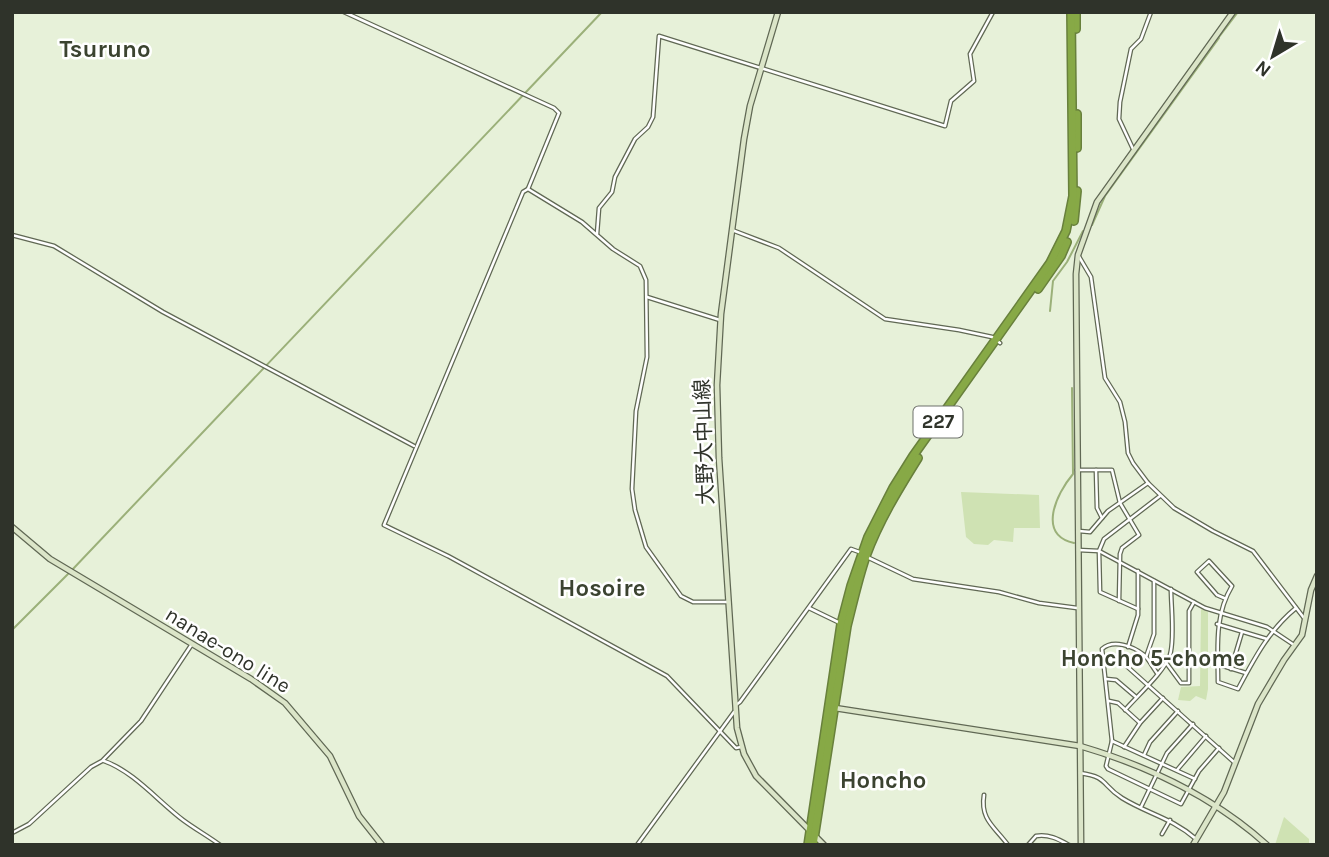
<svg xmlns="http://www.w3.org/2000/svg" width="1329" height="857" viewBox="0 0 1329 857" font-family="Karla,'Noto Sans JP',sans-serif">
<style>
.green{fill:#cfe2b3}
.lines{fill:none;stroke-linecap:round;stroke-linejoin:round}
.stream{stroke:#9bb079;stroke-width:2}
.street-casing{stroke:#606854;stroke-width:5}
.secondary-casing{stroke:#606854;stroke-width:7}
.highway-casing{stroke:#68803c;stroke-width:10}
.street{stroke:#fff;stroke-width:2.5}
.secondary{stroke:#dbe5c8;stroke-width:4.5}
.highway{stroke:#87a946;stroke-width:7}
.labels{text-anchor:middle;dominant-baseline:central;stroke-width:5;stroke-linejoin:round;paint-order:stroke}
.shield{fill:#fff;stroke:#6d706a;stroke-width:2}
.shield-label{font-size:19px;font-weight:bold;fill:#2f332a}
.street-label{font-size:21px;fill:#2f332a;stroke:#fff}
.neighbourhood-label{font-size:23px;font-weight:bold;fill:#3b4330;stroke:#fff}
.quarter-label{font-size:24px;font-weight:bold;fill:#3b4330;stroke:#fff}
</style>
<rect width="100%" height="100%" fill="#e7f1d9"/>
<!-- green -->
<g class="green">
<polygon points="961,492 1039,495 1040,528 1014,528 1013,542 994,540 988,545 974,544 966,537"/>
<polygon points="1201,609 1208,612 1208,689 1206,700 1196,696 1190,701 1178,700 1181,687 1200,686"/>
<polygon points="1284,817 1309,839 1309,845 1275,845"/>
</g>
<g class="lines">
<!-- stream -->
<g class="stream">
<polyline points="1219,37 1238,12"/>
<polyline points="1092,225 1105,196 1219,38"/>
<polyline points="1050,311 1053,281 1067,262 1083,231"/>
<path d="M1072,388L1073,474C1056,494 1037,535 1074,543"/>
<polyline points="72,570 602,12"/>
<polyline points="12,630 68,574"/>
</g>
<!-- street casing -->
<g class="street-casing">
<g id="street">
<polyline points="344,12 554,108 559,113 528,189 523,192 384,525 448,556 667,676 736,748 741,747"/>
<polyline points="1134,151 1119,119 1120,102 1131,49 1141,39 1151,12"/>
<polyline points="528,189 582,222 613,249 640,266 646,280 647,357 636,411 632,489 635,510 646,547 681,596 693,602 729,602"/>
<polyline points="732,230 779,248 885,319 959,330 992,337 1000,343"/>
<polyline points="597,234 599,208 612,192 615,177 635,139 648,127 653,117 659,36 945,126 951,101 974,81 970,54 993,12"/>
<polyline points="12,235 54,246 163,312 414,446"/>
<polyline points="1078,255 1091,277 1105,378 1120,402 1125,422 1128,453 1133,463 1148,483 1174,508 1213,531 1253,551 1304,618"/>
<polyline points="647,297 720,320"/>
<polyline points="1077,470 1112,470 1120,503 1139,535 1122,548 1120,554 1119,601"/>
<polyline points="1096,470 1097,508 1102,518"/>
<polyline points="1079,531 1090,532 1108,511 1148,483"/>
<polyline points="1078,550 1099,551 1205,608 1267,627 1294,645"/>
<polyline points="867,557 913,579 999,592 1039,603 1077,608"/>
<path d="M1224,598L1217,595L1197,572L1209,561L1232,586C1214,616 1218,648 1218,682L1238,689C1254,659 1269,630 1296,608"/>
<polyline points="809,608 840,623"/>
<polyline points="1138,609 1100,592 1099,551 1104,539 1160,496"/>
<polyline points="1217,624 1267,639"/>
<polyline points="1128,647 1138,615 1138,571"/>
<polyline points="1146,657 1154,634 1154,581"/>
<polyline points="1079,658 1110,657 1122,662 1235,763"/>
<polyline points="1167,664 1181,683 1189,683 1189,611 1194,602"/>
<polyline points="1220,665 1246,673"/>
<polyline points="1231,669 1242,632"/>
<path d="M1157,673C1153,668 1149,659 1144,655C1133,646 1113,639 1102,649L1112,741L1106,766L1108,769L1181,804L1199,771L1219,748"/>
<polyline points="1106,679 1116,680 1136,697"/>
<polyline points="1109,701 1118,703 1140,723"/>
<polyline points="736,705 740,702 851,549 862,553"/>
<path d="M1125,710C1138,695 1164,672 1170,655C1175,638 1171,607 1171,589"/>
<polyline points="1112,741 1195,779"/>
<polyline points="1124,747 1140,723 1163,698"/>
<polyline points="1144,755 1150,742 1178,711"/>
<path d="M104,761C133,771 159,802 183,820C195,829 208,836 220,845"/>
<polyline points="1177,770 1206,736"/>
<path d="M1080,773C1109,777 1101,785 1122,798C1148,814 1172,818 1196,839"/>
<path d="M984,795C980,820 995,827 1008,845"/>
<polyline points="1141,807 1167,753 1193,724"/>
<polyline points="12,833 29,824 91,767 102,761 141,721 192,644"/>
<polyline points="1162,834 1170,820"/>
<polyline points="637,845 734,712"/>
<path d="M1028,845L1036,836C1049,834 1058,839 1069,845"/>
</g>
</g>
<!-- secondary casing -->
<g class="secondary-casing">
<g id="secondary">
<polyline points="778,12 750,106 744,139 721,314 717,385 719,458 737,728 744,754 756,776 824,845"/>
<polyline points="12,527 50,559 251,679 285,703 330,756 359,816 382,845"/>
<path d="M835,708L1080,746C1148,766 1214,797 1267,845"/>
<polyline points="1081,845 1076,274 1078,255 1097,202 1233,12"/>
<polyline points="1193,845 1224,792 1258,704 1284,660 1302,635 1311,590 1317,576"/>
</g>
</g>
<!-- highway casing -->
<g class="highway-casing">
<g id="highway">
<polyline points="1076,12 1076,29"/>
<polyline points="1077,114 1077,148"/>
<polyline points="1074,221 1077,191"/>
<polyline points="1038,289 1061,256 1067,242"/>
<polyline points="808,845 841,624 851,586 868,537 893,488 913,456 1050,263 1066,231 1073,196 1071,12"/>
<path d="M813,845L847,626C853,603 858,579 866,556C879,521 898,490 918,458"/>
</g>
</g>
<!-- street -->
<use href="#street" class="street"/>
<!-- secondary -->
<use href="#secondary" class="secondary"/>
<!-- highway -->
<use href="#highway" class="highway"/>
</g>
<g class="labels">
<!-- shield labels -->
<rect class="shield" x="913.5" y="406.5" width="49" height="31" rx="5"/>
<g class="shield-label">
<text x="938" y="422">227</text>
</g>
<!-- street labels -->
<g class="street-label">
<text transform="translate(704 442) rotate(-92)">大野大中山線</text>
<text transform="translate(228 650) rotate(32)">nanae-ono line</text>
</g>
<!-- neighbourhood labels -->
<g class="neighbourhood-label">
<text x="1153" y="658">Honcho 5-chome</text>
</g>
<!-- quarter labels -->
<g class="quarter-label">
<text x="105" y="49">Tsuruno</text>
<text x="602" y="588">Hosoire</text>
<text x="883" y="780">Honcho</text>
</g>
</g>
<!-- border -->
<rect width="1329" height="857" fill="none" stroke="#2f332a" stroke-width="28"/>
<!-- north arrow -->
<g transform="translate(1273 56) rotate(218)" stroke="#ffffff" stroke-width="5" paint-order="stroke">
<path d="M0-5L12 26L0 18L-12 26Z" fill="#2f332a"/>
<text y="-10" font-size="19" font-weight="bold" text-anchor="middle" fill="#2f332a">N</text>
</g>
</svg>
